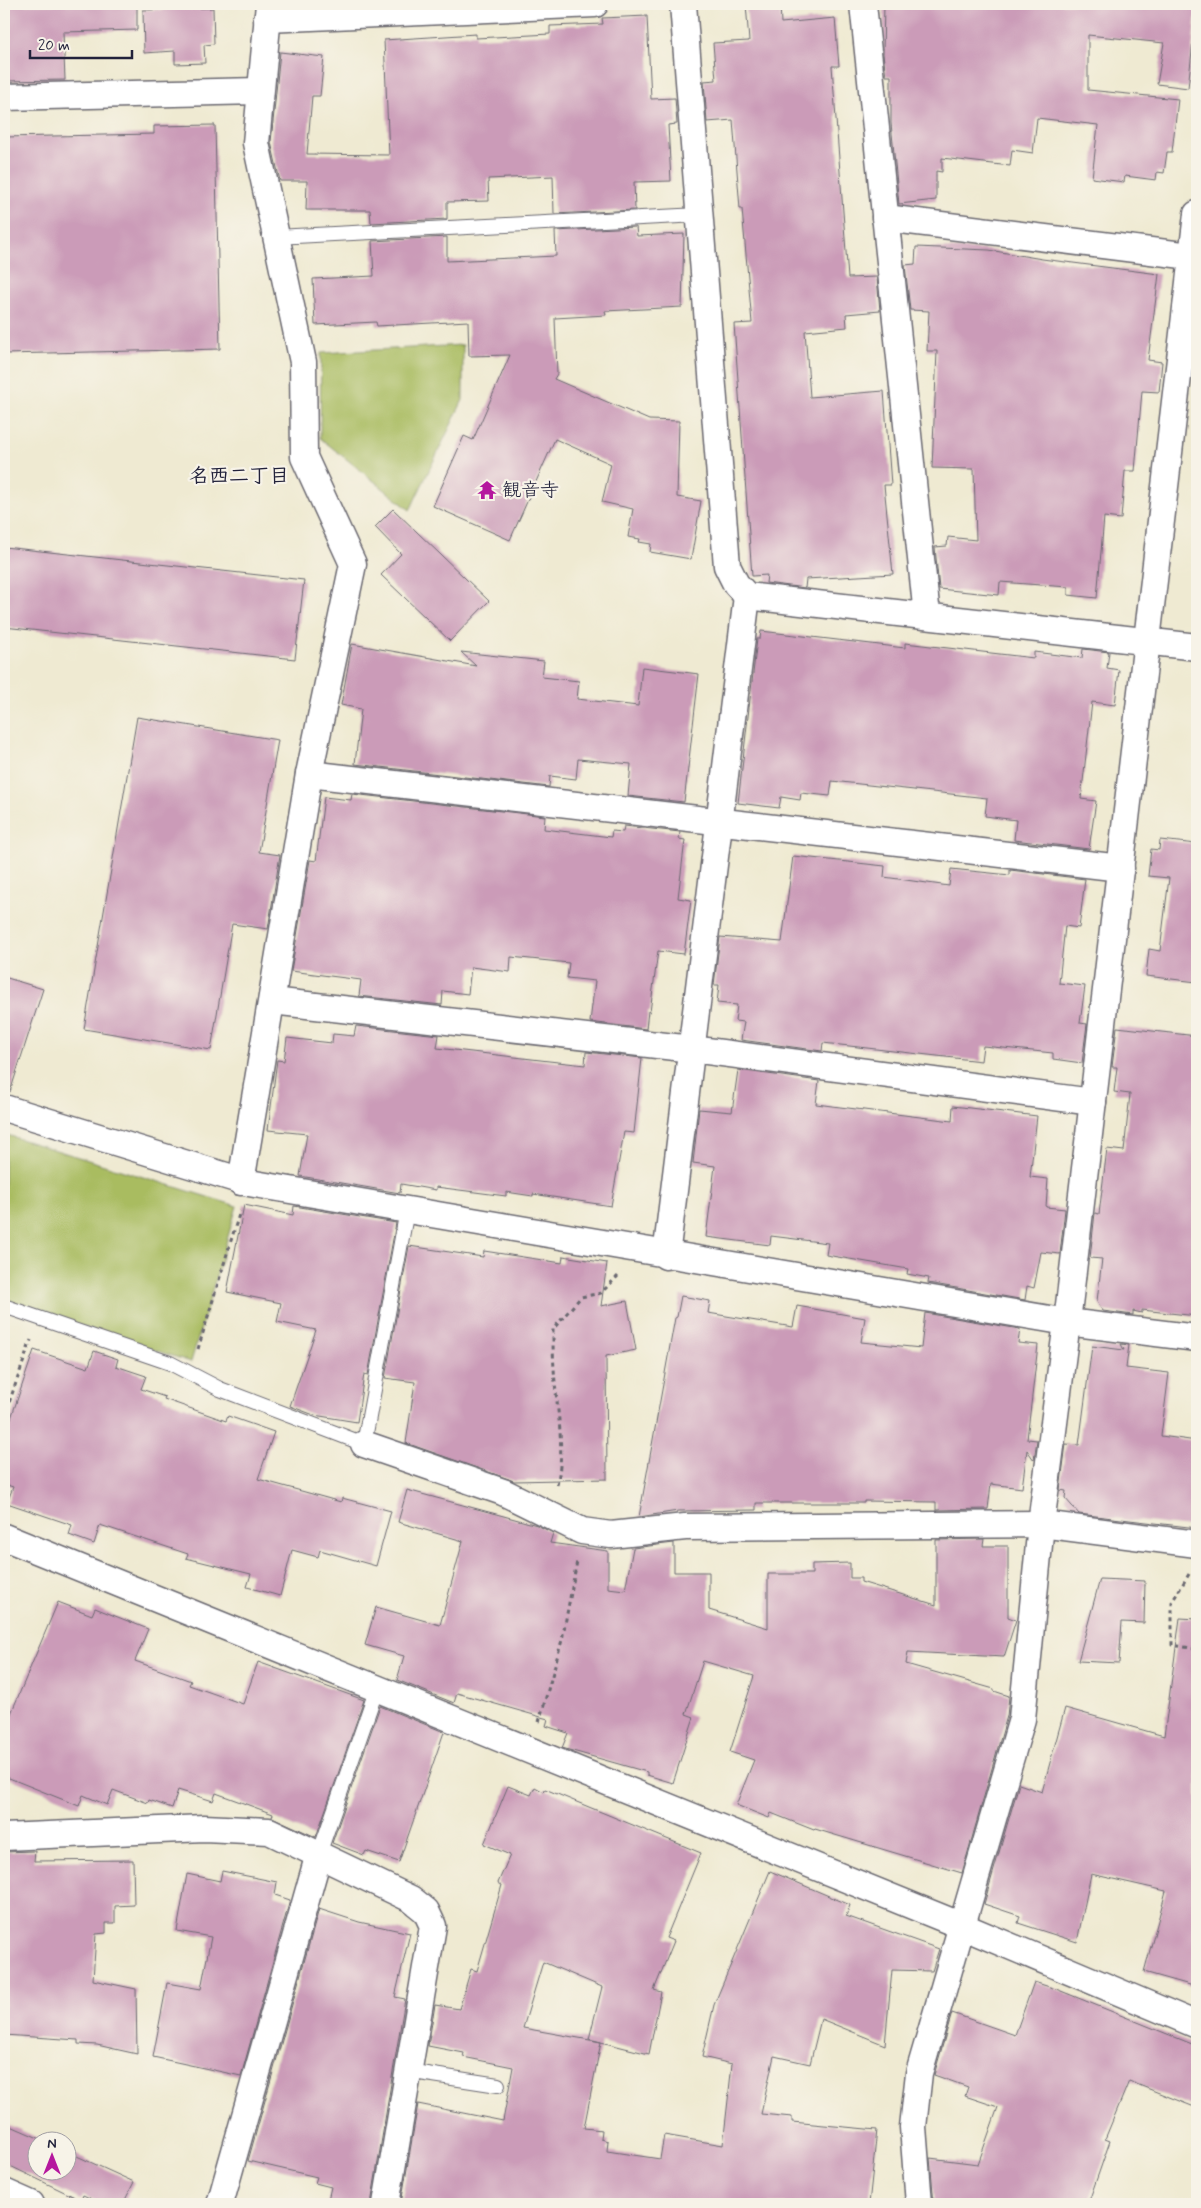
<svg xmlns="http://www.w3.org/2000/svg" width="1201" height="2208" viewBox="0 0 1201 2208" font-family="Mynerve,'Klee One',sans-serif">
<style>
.green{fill:#a9bc60;stroke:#666f4e}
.building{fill:#cb9bb8}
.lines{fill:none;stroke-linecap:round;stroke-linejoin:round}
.lane-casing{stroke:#6a6870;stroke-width:16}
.street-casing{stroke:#6a6870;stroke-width:29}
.path{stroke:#6a6870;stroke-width:3;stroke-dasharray:4 4;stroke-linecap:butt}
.lane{stroke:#fff;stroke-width:14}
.street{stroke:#fff;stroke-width:26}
.labels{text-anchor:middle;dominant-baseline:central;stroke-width:4.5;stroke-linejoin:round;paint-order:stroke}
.poi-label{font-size:19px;fill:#22223b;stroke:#f7f3e8;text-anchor:start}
.neighbourhood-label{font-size:20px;font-weight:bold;fill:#22223b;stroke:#f7f3e8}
</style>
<rect width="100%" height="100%" fill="#f7f3e8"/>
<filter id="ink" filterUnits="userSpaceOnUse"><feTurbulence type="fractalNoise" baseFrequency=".02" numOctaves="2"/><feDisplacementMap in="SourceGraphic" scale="10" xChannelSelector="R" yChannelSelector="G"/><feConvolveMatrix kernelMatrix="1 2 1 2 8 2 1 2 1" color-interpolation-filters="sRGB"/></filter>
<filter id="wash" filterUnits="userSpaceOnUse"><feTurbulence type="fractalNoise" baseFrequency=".0096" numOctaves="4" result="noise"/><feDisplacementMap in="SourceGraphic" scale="20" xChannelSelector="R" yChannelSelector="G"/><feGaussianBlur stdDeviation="1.12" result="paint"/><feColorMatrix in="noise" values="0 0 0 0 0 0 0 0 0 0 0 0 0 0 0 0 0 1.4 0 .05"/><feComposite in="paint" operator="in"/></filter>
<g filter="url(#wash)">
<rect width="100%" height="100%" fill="#efead2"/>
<!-- green -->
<g class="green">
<polygon points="463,345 463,400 410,510 320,438 321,353"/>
<polygon points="4,1134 237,1206 191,1362 4,1301"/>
</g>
<g id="blocks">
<!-- building -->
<g class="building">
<polygon points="137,4 137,30 63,32 65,80 4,81 4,5"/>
<polygon points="746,4 780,4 781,23 835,18 839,66 832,66 848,278 877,277 880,311 846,314 847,327 805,331 810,397 884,391 891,485 884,485 893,574 806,579 805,588 766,583 767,575 752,576 734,324 752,323 742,209 740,209 733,120 707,122 704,81 716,80 713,43 749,41"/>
<polygon points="884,4 1197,4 1188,88 1157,84 1164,43 1088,35 1088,90 1178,99 1172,152 1167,152 1164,173 1157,172 1156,180 1125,176 1124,182 1092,178 1098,125 1037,118 1033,153 1012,150 1010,166 942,158 942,172 936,171 936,200 899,204 891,123 891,76 886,76 883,54"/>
<polygon points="213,8 214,44 204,45 205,63 175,64 175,51 144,53 143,10"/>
<polygon points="647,16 651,99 675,98 677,124 668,125 671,181 634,182 635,210 554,214 553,176 488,179 489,201 447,202 447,219 371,223 370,210 306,210 307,181 280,181 271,142 280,52 324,57 320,96 312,96 307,154 389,155 384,40 476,34 476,38 550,34 550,26 603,24 602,18"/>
<polygon points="215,125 220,349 4,354 4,137 154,134 154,126"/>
<polygon points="636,227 637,236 684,234 682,307 605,311 606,315 555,318 557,374 554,379 649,420 679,421 677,497 701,501 691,559 650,552 651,544 639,542 640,539 628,537 633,509 602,502 611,464 555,439 510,540 433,506 464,436 473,440 510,355 469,356 468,321 377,326 376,322 315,325 313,279 374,276 372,241 447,237 447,261 556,256 555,231"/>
<polygon points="916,247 989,250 1042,259 1159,274 1148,360 1162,362 1159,392 1142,391 1135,471 1125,471 1121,519 1104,517 1097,598 1068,595 1068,587 1000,582 999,595 939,589 935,547 947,546 948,537 976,540 974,469 932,468 937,351 927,351 929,311 910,310 905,265 915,264"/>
<polygon points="393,509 489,601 450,641 381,575 401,554 375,527"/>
<polygon points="4,547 304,580 295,659 4,627"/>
<polygon points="761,631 905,648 905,643 1034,658 1034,652 1082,658 1083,649 1109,652 1107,668 1119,670 1115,705 1092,702 1081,799 1096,801 1089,849 1014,840 1016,820 985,816 987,798 832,781 830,796 801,793 800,800 781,797 779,808 738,803 757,639 760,639"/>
<polygon points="352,644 476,666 461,652 544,661 542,677 579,681 577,699 638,706 642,667 699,674 684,802 628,796 631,764 578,759 576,779 550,776 549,787 355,764 361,709 341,705"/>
<polygon points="137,717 278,740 259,852 280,855 268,929 232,924 211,1050 84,1029"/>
<polygon points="352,794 545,816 544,829 611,837 612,831 623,832 624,826 680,832 679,839 685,840 678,898 691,900 684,954 658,951 650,1012 648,1011 646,1029 590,1022 595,981 567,978 569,963 511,957 510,972 471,967 468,994 443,991 442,1005 359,996 361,980 291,971 310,860 316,861 324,797 351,800"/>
<polygon points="1160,840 1197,844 1197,982 1146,976 1149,949 1160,951 1169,878 1148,876 1151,849 1159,850"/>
<polygon points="793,856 885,866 884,877 949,886 951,869 1010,875 1010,870 1085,879 1079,928 1065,926 1059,983 1085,986 1080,1023 1087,1024 1082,1063 1053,1059 1053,1053 983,1046 981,1061 823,1043 822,1051 741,1040 744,1022 735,1021 737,1005 717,1003 719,985 714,985 720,937 782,942"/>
<polygon points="4,977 43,989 10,1092 4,1092"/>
<polygon points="356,1026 439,1035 437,1048 549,1061 585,1065 586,1052 642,1058 634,1133 624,1132 611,1206 533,1194 533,1196 506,1192 506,1196 436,1187 436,1190 401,1184 400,1193 300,1176 307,1134 268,1130 277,1060 284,1061 287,1038 332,1043 333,1034 354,1036"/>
<polygon points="1117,1027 1197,1036 1197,1316 1142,1310 1142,1313 1133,1311 1133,1315 1103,1311 1097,1301 1102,1259 1090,1258 1095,1213 1099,1214 1107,1149 1124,1151 1130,1094 1114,1092 1117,1067 1112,1067"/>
<polygon points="738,1070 819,1081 816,1104 952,1121 953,1106 1037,1116 1030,1177 1048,1179 1046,1207 1065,1209 1060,1254 1041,1252 1034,1288 1027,1286 1025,1300 928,1283 929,1278 907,1274 908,1269 826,1255 828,1243 771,1236 770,1245 706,1237 715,1166 693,1163 699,1109 732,1112"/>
<polygon points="244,1205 293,1215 294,1206 396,1223 368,1375 364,1374 357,1422 314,1415 290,1406 316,1330 277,1322 281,1303 227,1292"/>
<polygon points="409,1246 483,1257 484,1251 562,1263 563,1256 607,1263 601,1306 627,1301 636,1350 606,1356 607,1479 514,1481 406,1443 415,1382 385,1378"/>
<polygon points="681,1296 710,1301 708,1313 793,1327 797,1306 865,1318 861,1342 921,1348 925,1313 1020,1329 1018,1343 1038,1345 1027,1439 1037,1440 1034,1460 1027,1450 1022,1488 991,1484 988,1509 936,1510 936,1502 864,1501 864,1503 756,1503 756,1510 678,1511 639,1517 675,1318 677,1317"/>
<polygon points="1121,1344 1129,1345 1126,1368 1169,1373 1161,1436 1197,1441 1197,1528 1079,1514 1065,1498 1066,1491 1060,1490 1066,1444 1079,1445 1092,1346 1124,1350"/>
<polygon points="34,1350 88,1368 94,1351 118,1359 116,1366 146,1376 141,1389 165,1397 164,1399 226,1421 228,1416 274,1432 258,1479 341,1502 342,1498 391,1511 376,1566 320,1550 318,1557 292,1550 280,1596 247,1587 251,1574 186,1558 188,1554 100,1525 94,1544 69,1535 72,1525 7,1503 13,1487 4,1484 4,1439"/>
<polygon points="407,1490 537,1525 553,1533 550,1543 608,1551 608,1588 625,1590 633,1548 674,1543 674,1572 709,1572 709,1610 768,1628 768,1574 812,1574 812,1564 850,1563 850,1578 861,1578 861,1582 936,1605 936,1540 984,1539 983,1546 1008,1546 1008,1617 1016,1620 1004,1657 908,1652 906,1664 994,1689 994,1691 1009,1696 1007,1716 962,1873 815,1829 814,1830 771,1813 769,1818 736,1805 754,1760 730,1752 754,1676 703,1661 686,1714 694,1717 673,1783 647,1775 647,1772 562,1748 568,1733 546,1726 548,1719 457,1693 454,1703 397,1680 404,1656 365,1645 376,1607 440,1625 463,1541 398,1522"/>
<polygon points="1100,1579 1145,1581 1144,1623 1122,1622 1119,1663 1078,1661"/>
<polygon points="58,1602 92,1615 95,1608 148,1629 135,1661 191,1681 189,1685 243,1704 258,1662 364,1700 316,1837 272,1817 273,1814 216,1793 213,1801 178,1790 172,1808 149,1800 148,1803 113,1790 107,1805 83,1795 79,1806 4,1776 4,1730"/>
<polygon points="1180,1618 1197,1619 1197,1987 1144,1972 1166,1891 1091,1874 1077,1942 1018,1923 1020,1916 984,1904 1019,1784 1042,1792 1065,1708 1164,1736"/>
<polygon points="380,1706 444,1732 399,1862 366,1851 364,1855 332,1843"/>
<polygon points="508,1786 531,1795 535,1787 544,1792 545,1789 701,1853 666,1938 674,1941 654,1990 661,1992 649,2054 589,2039 602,1987 543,1962 523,2028 601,2042 584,2128 602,2130 601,2139 608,2141 607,2151 660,2159 664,2135 723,2145 732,2064 702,2057 714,2005 770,1871 850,1905 846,1916 939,1949 932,1971 892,1970 885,2045 821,2019 810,2064 774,2056 761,2114 792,2117 792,2122 877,2130 869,2204 401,2204 418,2104 503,2121 513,2067 463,2057 464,2053 428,2046 435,2005 459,2009 471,1969 477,1971 502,1885 498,1883 510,1855 484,1844"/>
<polygon points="35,1851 34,1861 133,1860 134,1905 115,1906 115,1923 106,1923 106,1933 96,1934 93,1980 136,1989 137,2054 97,2045 78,2044 78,2040 4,2035 4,1852"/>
<polygon points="222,1871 277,1882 275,1895 290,1900 241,2076 153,2057 167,1983 201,1989 211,1937 177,1931 187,1874 220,1881"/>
<polygon points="319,1909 359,1922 410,1933 395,1997 405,1999 371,2204 327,2204 331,2187 315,2183 317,2177 248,2161"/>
<polygon points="1034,1982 1056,1989 1197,2046 1197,2108 1129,2081 1105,2139 1110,2141 1088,2204 934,2204 930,2158 978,2164 998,2107 965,2096 968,2087 934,2075 952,2013 1015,2035"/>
<polygon points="4,2123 43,2140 38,2140 38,2170 68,2170 68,2152 134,2182 123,2204 103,2204 83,2195 81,2200 4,2163"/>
</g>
</g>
</g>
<g filter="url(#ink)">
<use href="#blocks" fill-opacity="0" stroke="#6a6870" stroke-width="1"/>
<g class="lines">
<!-- lane casing -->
<g class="lane-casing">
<g id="lane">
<polyline points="276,237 699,215"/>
<polyline points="4,1306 170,1363 220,1389 364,1444 407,1210"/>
<polyline points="319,1854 377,1688"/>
<polyline points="407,2071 498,2085"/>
</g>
</g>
<!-- street casing -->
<g class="street-casing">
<g id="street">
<polyline points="683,4 727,566 736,584 747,596 1197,647"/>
<polyline points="863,4 927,616"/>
<polyline points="267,19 595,4"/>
<polyline points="4,97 259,91"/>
<polyline points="885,218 1191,256"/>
<polyline points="309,774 1121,868"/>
<polyline points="272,1001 692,1049 1093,1102"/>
<polyline points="4,1108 249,1183 1067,1322 1197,1338"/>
<polyline points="241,1182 309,774 353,564 304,457 303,362 256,143 269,4"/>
<polyline points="666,1256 747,596"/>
<polyline points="364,1444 503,1492 582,1531 611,1535 685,1527 1041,1524 1197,1544"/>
<polyline points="4,1537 962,1926 1197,2025"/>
<polyline points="4,1837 204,1828 269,1831 411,1899 426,1911 433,1926 386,2204"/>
<polyline points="4,2192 31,2204"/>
<polyline points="220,2204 319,1854"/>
<polyline points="919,2204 913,2127 919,2073 1022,1719 1041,1524 1067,1322 1197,214"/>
</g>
</g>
<!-- path -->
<g class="path">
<polyline points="198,1349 240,1211"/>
<polyline points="4,1417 31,1340"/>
<path d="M557,1485C566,1446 556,1408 554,1368C553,1355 553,1342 553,1329L581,1297L601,1293L618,1276"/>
<polyline points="1189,1574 1172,1602 1172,1645 1197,1649"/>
<polyline points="539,1722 562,1640 577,1561"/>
</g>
<!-- lane -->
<use href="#lane" class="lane"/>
<!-- street -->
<use href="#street" class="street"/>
</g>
</g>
<!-- icons -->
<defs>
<g id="temple-bare" transform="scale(1.5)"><path d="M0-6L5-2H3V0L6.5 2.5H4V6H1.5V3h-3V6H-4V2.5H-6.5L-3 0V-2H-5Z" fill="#b5179e" stroke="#f7f3e8" stroke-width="2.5" paint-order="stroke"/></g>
</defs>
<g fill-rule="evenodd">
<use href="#temple-bare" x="487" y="490"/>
</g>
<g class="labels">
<!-- poi labels -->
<g class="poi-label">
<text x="502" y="490">観音寺</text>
</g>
<!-- neighbourhood labels -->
<g class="neighbourhood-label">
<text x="239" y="476">名西二丁目</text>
</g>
</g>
<!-- margin -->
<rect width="1201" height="2208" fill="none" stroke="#f7f3e8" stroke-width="20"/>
<!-- north arrow -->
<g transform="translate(52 2156)"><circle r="24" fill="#f7f3e8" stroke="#a29fa3"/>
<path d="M0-4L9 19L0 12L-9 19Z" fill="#b5179e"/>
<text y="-8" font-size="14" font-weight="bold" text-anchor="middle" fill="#22223b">N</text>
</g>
<!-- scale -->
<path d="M30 50v8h102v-8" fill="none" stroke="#22223b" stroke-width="2.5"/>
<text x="38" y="50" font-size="15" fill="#22223b" stroke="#f7f3e8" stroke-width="4" paint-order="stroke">20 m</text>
</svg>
